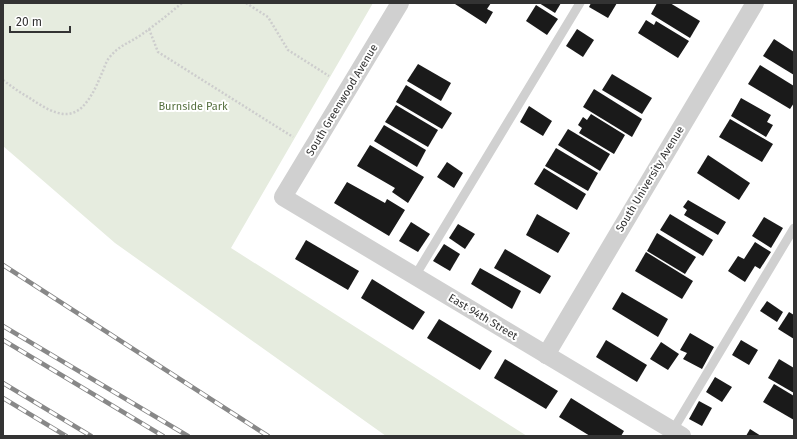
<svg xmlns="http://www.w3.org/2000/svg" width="797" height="439" viewBox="0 0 797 439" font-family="'Fira Sans',sans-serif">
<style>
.green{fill:#e6ecdf}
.building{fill:#1a1a1a}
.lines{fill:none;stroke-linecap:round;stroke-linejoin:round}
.path{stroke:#cdcdcd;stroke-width:2.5;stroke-dasharray:2 2;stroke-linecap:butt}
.lane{stroke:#d0d0d0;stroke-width:9}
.street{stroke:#d0d0d0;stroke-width:18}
.rail-casing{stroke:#888;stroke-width:4.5}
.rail{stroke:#fff;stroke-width:3;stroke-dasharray:9;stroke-linecap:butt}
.labels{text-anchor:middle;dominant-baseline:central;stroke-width:4;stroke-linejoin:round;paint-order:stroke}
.street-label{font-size:11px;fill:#333;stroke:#fff}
.park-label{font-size:11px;fill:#56703f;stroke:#fff}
</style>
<rect width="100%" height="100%" fill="#fff"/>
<!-- green -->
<polygon class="green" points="3,3 373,3 231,248 527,436 386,436 115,243 3,146"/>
<!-- building -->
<g class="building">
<polygon points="455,3 491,3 487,9 493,12 486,24 455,4"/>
<polygon points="539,3 561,3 555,13"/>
<polygon points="591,3 617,3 608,18 589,7"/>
<polygon points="657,3 670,3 700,21 690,38 651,14"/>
<polygon points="536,5 558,19 547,35 526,21"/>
<polygon points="646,20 654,25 656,21 689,41 678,58 638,33"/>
<polygon points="577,29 594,40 583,57 566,46"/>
<polygon points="774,39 794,52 794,75 763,56"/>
<polygon points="418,64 451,83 441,101 407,81"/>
<polygon points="760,65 794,86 794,103 790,109 748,84"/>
<polygon points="612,74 652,98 642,114 602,90"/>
<polygon points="406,85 452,113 442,129 396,102"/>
<polygon points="594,89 642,119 632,137 583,107"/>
<polygon points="741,98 771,115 767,122 773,125 766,137 731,116"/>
<polygon points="396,105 438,130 428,147 385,122"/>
<polygon points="529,106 552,121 543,136 520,122"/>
<polygon points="591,114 625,135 614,154 579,133 582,128 578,125 583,117 587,120"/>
<polygon points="730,119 773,144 762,162 719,137"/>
<polygon points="384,125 426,150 417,167 374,141"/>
<polygon points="568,129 610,154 600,171 558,145"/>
<polygon points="370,145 424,177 408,203 392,192 395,188 357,166"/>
<polygon points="556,148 598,173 588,191 545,166"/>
<polygon points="708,155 750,183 739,200 697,173"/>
<polygon points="447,162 463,173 454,188 437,177"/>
<polygon points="544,168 586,194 577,210 534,184"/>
<polygon points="347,182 385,203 387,199 405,210 389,236 334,203"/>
<polygon points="688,200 726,222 718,235 684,215 687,210 683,207"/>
<polygon points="537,214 570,233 558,253 526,235"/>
<polygon points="670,214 713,240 703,256 660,230"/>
<polygon points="764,217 783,228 771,248 752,236"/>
<polygon points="411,222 430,234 418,252 399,241"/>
<polygon points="458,224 475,234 465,249 449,238"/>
<polygon points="657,233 696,257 685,274 647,251"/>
<polygon points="306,240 359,271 348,290 295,259"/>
<polygon points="755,242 771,252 760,269 755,266 745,282 728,271 738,256 744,259"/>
<polygon points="444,244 460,254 450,271 433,261"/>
<polygon points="505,249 551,276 540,294 494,268"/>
<polygon points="646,252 693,281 682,299 635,271"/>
<polygon points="480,268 521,291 512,309 471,284"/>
<polygon points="372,279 425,312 413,330 361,298"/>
<polygon points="622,292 668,319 658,337 612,309"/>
<polygon points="767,301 783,312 777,322 760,311"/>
<polygon points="789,312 794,315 794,339 778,329"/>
<polygon points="439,319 492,351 480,370 427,338"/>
<polygon points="690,333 714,347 702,369 683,359 687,353 680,350"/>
<polygon points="606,340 647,365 637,382 596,357"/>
<polygon points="741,340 758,350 749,365 732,355"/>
<polygon points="661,342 679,354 668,370 650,359"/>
<polygon points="505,359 558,391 546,409 494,378"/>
<polygon points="779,359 794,368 794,393 768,378"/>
<polygon points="715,377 732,387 722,402 706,392"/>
<polygon points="774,384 794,396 794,420 763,402"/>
<polygon points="571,398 624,431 621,436 590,436 559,417"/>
<polygon points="699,401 712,408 702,426 689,419"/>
<polygon points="750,429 761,436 746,436"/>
</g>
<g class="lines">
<!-- path -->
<g class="path">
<polyline points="246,3 268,17 288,50 329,76"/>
<polyline points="149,29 158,52 293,137"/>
<path d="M3,80C11,86 19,92 28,97C45,108 68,125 85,104C92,96 97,85 101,75C104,70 105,63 109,58C118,46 129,43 141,35C155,25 169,14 182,3"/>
</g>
<!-- lane -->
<g class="lane">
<polyline points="415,276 580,3"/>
<polyline points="673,430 794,228"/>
</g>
<!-- street -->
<g class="street">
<polyline points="400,3 283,197 682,436"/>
<polyline points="546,355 755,3"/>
</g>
<!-- rail casing -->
<g class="rail-casing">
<g id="rail">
<polyline points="3,265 268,436"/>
<polyline points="3,326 188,436"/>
<polyline points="3,340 163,436"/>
<polyline points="3,383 91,436"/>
<polyline points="3,398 66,436"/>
</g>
</g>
<!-- rail -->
<use href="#rail" class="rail"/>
</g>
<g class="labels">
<!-- street labels -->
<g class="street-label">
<text transform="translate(342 100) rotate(-59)">South Greenwood Avenue</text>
<text transform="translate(650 179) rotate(-59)">South University Avenue</text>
<text transform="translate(483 317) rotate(31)">East 94th Street</text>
</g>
<!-- park labels -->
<g class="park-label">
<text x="193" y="106">Burnside Park</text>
</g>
</g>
<!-- border -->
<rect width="797" height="439" fill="none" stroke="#333333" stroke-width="8"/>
<!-- scale -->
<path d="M10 26v6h60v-6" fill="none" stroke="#333333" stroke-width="2"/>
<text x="16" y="26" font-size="12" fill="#333333" stroke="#ffffff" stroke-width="3" paint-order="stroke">20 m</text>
</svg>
